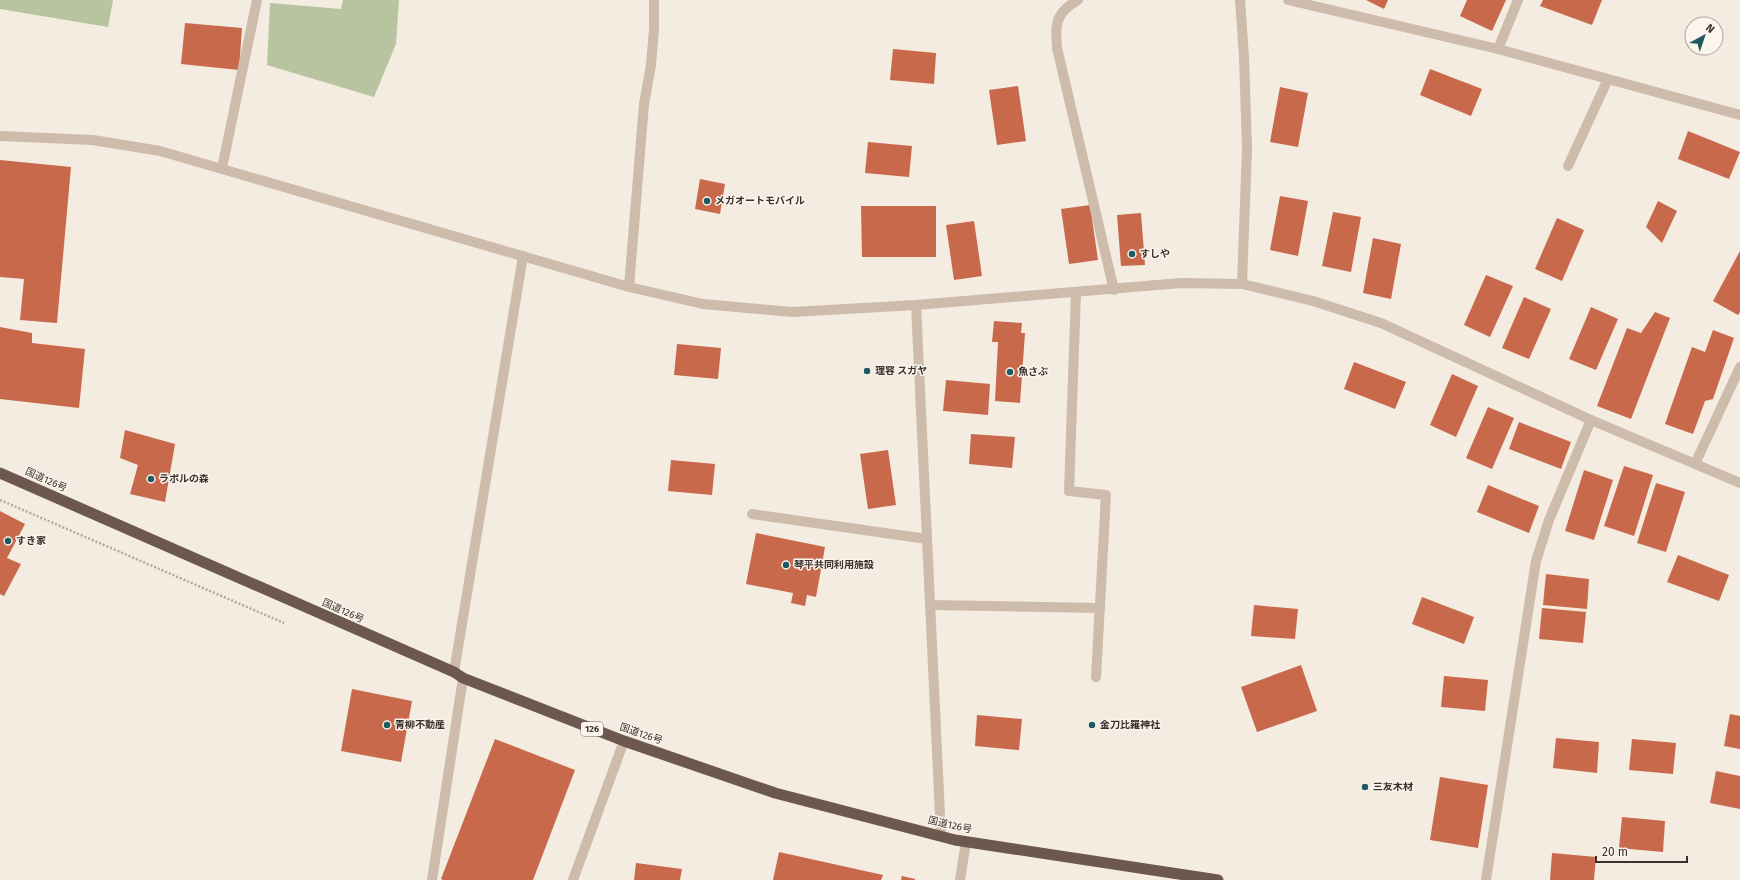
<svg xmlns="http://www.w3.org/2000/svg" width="1740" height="880" viewBox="0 0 1740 880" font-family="'Fira Sans','Noto Sans JP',sans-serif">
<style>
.green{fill:#b8c4a0}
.building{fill:#c8694b}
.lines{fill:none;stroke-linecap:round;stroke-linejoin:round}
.path{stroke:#b9a596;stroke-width:2.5;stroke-dasharray:2 2;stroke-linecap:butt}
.service{stroke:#cdbbac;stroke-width:10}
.minor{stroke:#cdbbac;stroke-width:10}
.trunk{stroke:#6c584f;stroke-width:11}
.poi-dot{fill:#1f5a5e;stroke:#fbf5ee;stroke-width:1.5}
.labels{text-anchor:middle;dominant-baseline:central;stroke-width:3;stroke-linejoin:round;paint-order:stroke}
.shield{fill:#fbf5ee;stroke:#756b66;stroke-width:1}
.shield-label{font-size:9px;font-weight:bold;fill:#3b302b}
.poi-label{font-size:10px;font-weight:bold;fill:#3b302b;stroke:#fbf5ee;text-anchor:start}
.street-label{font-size:10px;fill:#3b302b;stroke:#fbf5ee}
</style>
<rect width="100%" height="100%" fill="#f4ebe1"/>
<!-- green -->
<g class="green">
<polygon points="0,0 113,0 108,27 0,9"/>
<polygon points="343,0 399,0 396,44 374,97 267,65 270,3 341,9"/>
</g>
<!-- building -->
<g class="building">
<polygon points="1366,0 1388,0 1384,9"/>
<polygon points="1467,0 1506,0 1492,31 1460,16"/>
<polygon points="1543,0 1602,0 1592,25 1540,6"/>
<polygon points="185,23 242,28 239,70 181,64"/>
<polygon points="893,49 936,53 934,84 890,80"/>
<polygon points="1430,69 1482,89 1471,116 1420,95"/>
<polygon points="1018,86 1026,141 997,145 989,90"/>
<polygon points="1280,87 1308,93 1298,147 1270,142"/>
<polygon points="1688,131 1740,152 1729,179 1678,159"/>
<polygon points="868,142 912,146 909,177 865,173"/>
<polygon points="0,160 71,167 57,323 20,320 24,279 0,277"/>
<polygon points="700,179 725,184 720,214 695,209"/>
<polygon points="1280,196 1308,201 1298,256 1270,250"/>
<polygon points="1658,201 1677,211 1662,243 1646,227"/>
<polygon points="1090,205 1098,260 1069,264 1061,209"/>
<polygon points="861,206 936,206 936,257 862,257"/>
<polygon points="1333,212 1361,217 1351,272 1322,266"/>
<polygon points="1141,213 1145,265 1121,266 1117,215"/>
<polygon points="1557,218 1584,230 1562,281 1535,269"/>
<polygon points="974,221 982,276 954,280 946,225"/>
<polygon points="1373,238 1401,244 1391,299 1363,293"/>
<polygon points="1740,251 1740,312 1738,315 1713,301"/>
<polygon points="1486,275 1513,286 1490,337 1464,325"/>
<polygon points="1524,297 1551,309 1529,359 1502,348"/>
<polygon points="1591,307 1618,319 1596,370 1569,359"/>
<polygon points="1655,312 1670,318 1631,419 1597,406 1627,328 1641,333"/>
<polygon points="994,321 1022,323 1021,333 1025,333 1020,403 995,401 998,342 992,342"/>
<polygon points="0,327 32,333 32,343 85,349 79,408 0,399"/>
<polygon points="1713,330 1734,338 1713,399 1705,401 1693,434 1665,424 1692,347 1705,352"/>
<polygon points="677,344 721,348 718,379 674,375"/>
<polygon points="1354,362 1406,382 1395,409 1344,389"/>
<polygon points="1452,374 1478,386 1456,437 1430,425"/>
<polygon points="946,380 990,384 988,415 943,411"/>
<polygon points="1488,407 1514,418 1492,469 1466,458"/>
<polygon points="1519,422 1571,442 1561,469 1509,449"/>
<polygon points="125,430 175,444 165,502 130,494 138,465 120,458"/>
<polygon points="971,434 1015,437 1012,468 969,464"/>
<polygon points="888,450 896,505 868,509 860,454"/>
<polygon points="671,460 715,464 712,495 668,491"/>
<polygon points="1624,466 1653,475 1634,536 1604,526"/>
<polygon points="1584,470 1613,480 1594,540 1565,531"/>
<polygon points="1656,483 1685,492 1666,552 1637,543"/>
<polygon points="1488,485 1539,506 1529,533 1477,512"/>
<polygon points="0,511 25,524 7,558 21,564 4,596 0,594"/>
<polygon points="756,533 825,547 816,597 807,595 805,606 791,603 793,593 746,584"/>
<polygon points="1678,555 1729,575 1719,601 1667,582"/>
<polygon points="1546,574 1589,579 1587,609 1543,605"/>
<polygon points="1422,597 1474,617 1464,644 1412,624"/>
<polygon points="1254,605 1298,609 1295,639 1251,636"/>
<polygon points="1542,608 1586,612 1583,643 1539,639"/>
<polygon points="1301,665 1317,711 1257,732 1241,687"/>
<polygon points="1444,676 1488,680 1485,711 1441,707"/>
<polygon points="352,689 412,701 401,762 341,751"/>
<polygon points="1730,714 1740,716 1740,749 1724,746"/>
<polygon points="977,715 1022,719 1019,750 975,746"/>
<polygon points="1556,738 1599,742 1597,773 1553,768"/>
<polygon points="495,739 575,770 533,880 443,880 441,879"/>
<polygon points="1632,739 1676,743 1673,774 1629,770"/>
<polygon points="1716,771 1740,776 1740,809 1710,803"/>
<polygon points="1440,777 1488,785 1478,848 1430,840"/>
<polygon points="1622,817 1665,821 1663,852 1619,848"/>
<polygon points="779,852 883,875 881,880 773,880"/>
<polygon points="1552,853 1596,857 1594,880 1550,880"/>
<polygon points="636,863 682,869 680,880 634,880"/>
<polygon points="902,876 915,879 915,880 901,880"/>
</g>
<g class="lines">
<!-- path -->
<polyline class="path" points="0,500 284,623"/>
<!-- service -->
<g class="service">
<polyline points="1568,166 1608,79"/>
<polyline points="629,287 644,104 651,65 654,29 654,0"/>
<polyline points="1076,293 1069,491 1106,495 1096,677"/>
<polyline points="1695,464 1740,367"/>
<polyline points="752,514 927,539"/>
<polyline points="930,605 1100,608"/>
<polyline points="573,880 624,741"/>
</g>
<!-- minor -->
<g class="minor">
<path d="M1078,0C1055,13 1055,25 1057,48L1114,290"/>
<polyline points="1240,0 1244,57 1247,148 1242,284"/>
<polyline points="1288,0 1498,49 1740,115"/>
<polyline points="1498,49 1518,0"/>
<polyline points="0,136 93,140 160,151 629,287 703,304 792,312 916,305 1181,283 1242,284 1313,301 1381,323 1591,420 1740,483"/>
<polyline points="222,168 257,0"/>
<polyline points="916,305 941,836"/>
<polyline points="454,672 523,256"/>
<polyline points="432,880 463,678"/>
<polyline points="960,880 966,842"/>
<polyline points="1486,880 1536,561 1549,520 1591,420"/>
</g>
<!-- trunk -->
<polyline class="trunk" points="0,473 454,672 463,678 624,741 775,793 955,840 1218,880"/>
</g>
<!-- markers -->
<g class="poi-dot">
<circle cx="707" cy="201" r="4"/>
<circle cx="1132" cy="254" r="4"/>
<circle cx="867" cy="371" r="4"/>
<circle cx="1010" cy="372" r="4"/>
<circle cx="151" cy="479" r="4"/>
<circle cx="8" cy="541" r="4"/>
<circle cx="786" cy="565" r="4"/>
<circle cx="387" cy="725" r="4"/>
<circle cx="1092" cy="725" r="4"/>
<circle cx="1365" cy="787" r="4"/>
</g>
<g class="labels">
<!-- shield labels -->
<rect class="shield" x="581" y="722" width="22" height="14" rx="3"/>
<g class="shield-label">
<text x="592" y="729">126</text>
</g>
<!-- poi labels -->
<g class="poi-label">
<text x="715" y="201">メガオートモバイル</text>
<text x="1140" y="254">すしや</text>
<text x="875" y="371">理容 スガヤ</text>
<text x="1018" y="372">魚さぶ</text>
<text x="159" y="479">ラポルの森</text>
<text x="16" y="541">すき家</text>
<text x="794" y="565">琴平共同利用施設</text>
<text x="395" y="725">青柳不動産</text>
<text x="1100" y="725">金刀比羅神社</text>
<text x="1373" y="787">三友木材</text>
</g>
<!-- street labels -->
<g class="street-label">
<text transform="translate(46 480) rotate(24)">国道126号</text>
<text transform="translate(343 611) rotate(24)">国道126号</text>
<text transform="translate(641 734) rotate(19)">国道126号</text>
<text transform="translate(950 825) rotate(13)">国道126号</text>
</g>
</g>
<!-- north arrow -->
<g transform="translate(1704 36) rotate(40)"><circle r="19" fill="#fbf5ee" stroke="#aea6a0"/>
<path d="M0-3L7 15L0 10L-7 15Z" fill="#1f5a5e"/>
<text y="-6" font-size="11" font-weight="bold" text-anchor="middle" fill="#3b302b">N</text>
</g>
<!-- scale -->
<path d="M1596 856v6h91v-6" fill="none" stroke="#3b302b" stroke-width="2"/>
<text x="1602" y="856" font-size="12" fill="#3b302b" stroke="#fbf5ee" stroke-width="3" paint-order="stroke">20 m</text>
</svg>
